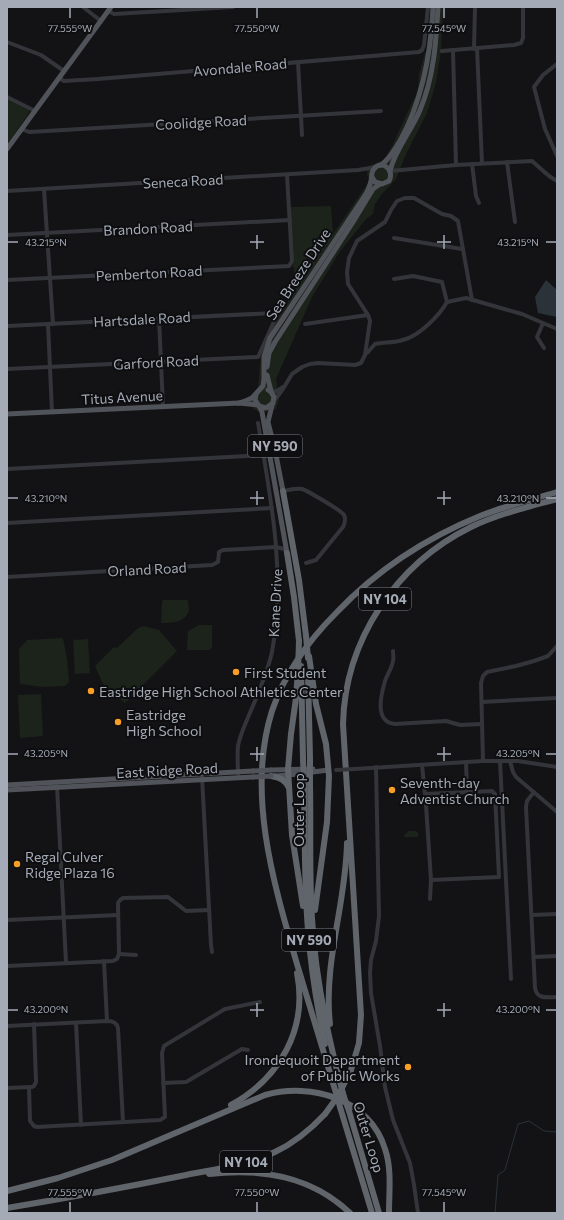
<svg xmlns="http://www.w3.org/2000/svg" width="564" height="1220" viewBox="0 0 564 1220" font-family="Commissioner,sans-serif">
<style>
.green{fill:#1b231b}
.water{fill:#293339}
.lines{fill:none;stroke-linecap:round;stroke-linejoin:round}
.stream{stroke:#293339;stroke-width:1}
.minor{stroke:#34353a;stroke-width:4}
.major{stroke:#505359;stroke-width:5}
.highway{stroke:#60646b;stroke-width:6}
.minor-bridge{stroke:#34353a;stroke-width:4}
.major-bridge{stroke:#505359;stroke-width:5}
.highway-bridge{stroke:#60646b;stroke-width:6}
.ticks{fill:none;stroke:#a4abb6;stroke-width:1.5}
.poi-dot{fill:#f99e26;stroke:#0e0e10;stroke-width:1.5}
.labels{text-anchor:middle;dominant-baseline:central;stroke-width:4;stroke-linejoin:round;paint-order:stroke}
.shield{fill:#0e0e10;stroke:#777c84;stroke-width:1}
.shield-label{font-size:13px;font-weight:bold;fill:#a4abb6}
.street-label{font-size:14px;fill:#a4abb6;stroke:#0e0e10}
.poi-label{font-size:14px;fill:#a4abb6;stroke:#0e0e10;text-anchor:start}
.ticks-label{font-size:10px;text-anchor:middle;fill:#a4abb6;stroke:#0e0e10;stroke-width:4;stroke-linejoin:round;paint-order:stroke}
</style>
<rect width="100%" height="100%" fill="#131315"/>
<!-- green -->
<g class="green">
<path d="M431,7H443L441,51L436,83L427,113L406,154L396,179L382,194L375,204L373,214L366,219L339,253L312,297L276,379L279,399L276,409C270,412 256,414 252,407C250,404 250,400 249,397L258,388L261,352L276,321L295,290L294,267H293L290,207L331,206L333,234L368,183L369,178L367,175L368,166L384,160L393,144L418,90L419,74L425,53L428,47Z"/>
<polygon points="7,99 26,109 29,110 29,113 7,144"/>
<path d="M163,600H188C188,603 189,607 189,610C186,623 171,623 161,623L162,602Z"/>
<polygon points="199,625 212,625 212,647 209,650 187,650 188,631"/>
<path d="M144,626L159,630L177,651L125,703C120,699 116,697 111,694C104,690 99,674 95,666L114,647L117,648L138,628Z"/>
<polygon points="63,638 67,659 69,682 65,686 43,687 20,684 19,649 27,640"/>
<polygon points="88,639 90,673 75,674 73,640"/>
<polygon points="41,694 43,736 20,738 18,695"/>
<polygon points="409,831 416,831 418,833 418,836 417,837 405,837 404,835"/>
</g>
<!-- water -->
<polygon class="water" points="546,280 557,290 557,317 538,313 535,297"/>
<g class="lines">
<!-- stream -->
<polyline class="stream" points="495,1213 498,1175 505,1170 518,1124 529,1121 544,1131 557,1132"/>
<!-- minor -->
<g class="minor">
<polyline points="83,7 101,21"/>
<polyline points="108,11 114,14 233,7"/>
<polyline points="7,42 41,55 64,71"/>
<polyline points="477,48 482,163"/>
<polyline points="474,49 475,7"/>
<polyline points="453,50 456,165"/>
<polyline points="442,51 514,45 521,43 523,38 523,7"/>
<polyline points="298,62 302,135"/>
<polyline points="557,64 543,75 534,87 545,129 557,156"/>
<polyline points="59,78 64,81 98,79 419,52 422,50 424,45 428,7"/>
<polyline points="7,97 35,111"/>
<polyline points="22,129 29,132 47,131 381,111"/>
<polyline points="507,162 515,222"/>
<polyline points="472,164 476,196 479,203"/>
<polyline points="390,171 456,165 532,161 549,176 557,181"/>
<polyline points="44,189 53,324"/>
<polyline points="7,191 358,170 376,167"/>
<polyline points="7,235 290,220"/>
<polyline points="394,238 462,249"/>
<polyline points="394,279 413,276 442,282 447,302"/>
<polyline points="7,280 289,266 292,261 287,175"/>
<polyline points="447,302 466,298 522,314 557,329"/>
<polyline points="159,318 163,407"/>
<polyline points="543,323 537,337 544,348"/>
<polyline points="48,324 52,412"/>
<polyline points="305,324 368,315"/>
<polyline points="7,326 274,313 277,315 258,357 7,369"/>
<path d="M367,353L375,344C384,342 394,343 403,340C419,336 439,316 447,302"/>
<polyline points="271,392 277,391 283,387"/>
<polyline points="274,401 283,389 292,374 302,367 310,364 318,363 355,365 361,363 365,355 370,321 368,315 348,284 347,272 349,258 357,241 385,222 391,210 397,201 405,198 414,198 442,214 451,216 458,221 472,300"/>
<polyline points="7,469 263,455"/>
<path d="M283,491C289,490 296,488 302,489C308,491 342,511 344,515C346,519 345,523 343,527L316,560L306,563"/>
<polyline points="7,523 272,508"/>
<polyline points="7,577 212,565 218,562 219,552 223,550 276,547 284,549 287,553"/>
<path d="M393,651C393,654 394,658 393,661C392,668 387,675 385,681C381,695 374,722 395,724L446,721L460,725L482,724"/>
<polyline points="482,702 557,698"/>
<polyline points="483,761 481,683 483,676 487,672 516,666 534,661 548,656 557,646"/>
<polyline points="500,761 511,979"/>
<polyline points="510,761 513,772 516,777 557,812"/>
<polyline points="466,762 467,792"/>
<polyline points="422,765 426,805 431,880 430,899"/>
<polyline points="376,767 379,916 376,941 371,960 370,973 371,993 380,1046 385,1087 393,1120 410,1163 414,1185 418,1213"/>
<polyline points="354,769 483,761 518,761 557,767"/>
<path d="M238,774C238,765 237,756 238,746C240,735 245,725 249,715C258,694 267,674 272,652C286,575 271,498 258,423"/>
<polyline points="202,777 211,945 212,952"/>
<polyline points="57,786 66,963"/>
<path d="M534,792L527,801L526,807L535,988C537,1000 548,997 557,997"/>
<polyline points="425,794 492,791 495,794 499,877 431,880"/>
<polyline points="532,915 557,914"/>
<polyline points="7,920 118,915"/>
<polyline points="119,954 136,955"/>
<polyline points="534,957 557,956"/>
<polyline points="104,961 107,1021"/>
<polyline points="7,966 113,961 117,959 119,954 118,903 120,900 123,898 168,897 186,911 209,910"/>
<polyline points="76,1023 81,1125"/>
<path d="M7,1026L107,1021C112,1021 117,1022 118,1028L123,1122"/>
<polyline points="163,1083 186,1082 242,1049 248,1050"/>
<polyline points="29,1087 30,1121 34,1126 37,1127 160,1120 165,1117 162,1053 164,1046 225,1009 260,1002"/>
<polyline points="7,1088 32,1087 34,1086 36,1082 34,1024"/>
</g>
<!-- major -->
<g class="major">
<polyline points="7,149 111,7"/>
<path d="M381,165C390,159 394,150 400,141C423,99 431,54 433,7"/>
<path d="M390,171C395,149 411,132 420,110C434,77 436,42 438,7"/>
<polyline points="267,367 269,353 275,342 353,222 373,189 380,184"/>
<polyline points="267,375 271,391"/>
<polyline points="268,390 271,392 274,397 268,422 275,450 283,491"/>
<polyline points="256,394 255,400 259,406 266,408 273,403"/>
<path d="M239,403L245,401L252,398L263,386L264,379V357L270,338L366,194C368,190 370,186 371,181C372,177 371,172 374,169C382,159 395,170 389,181L382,184L375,182L372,177"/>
<polyline points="259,406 262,412 287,553"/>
<polyline points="7,414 239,403 258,405"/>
<polyline points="271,770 313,769"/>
<polyline points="276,776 298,774 328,770"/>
<polyline points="7,785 253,771"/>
<polyline points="7,790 253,777"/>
</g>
<!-- highway -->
<g class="highway">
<polyline points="283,491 299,580 306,636"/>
<polyline points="287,553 294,597 299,641"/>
<polyline points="309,656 316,704 326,744 329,776 327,822 315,910"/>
<polyline points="301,666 303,759"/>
<polyline points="298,671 296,698 291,734 288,769 292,835 303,906"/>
<polyline points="308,674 310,758"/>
<path d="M271,776C280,777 286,780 289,788"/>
<path d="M310,784C311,829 309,873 312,918C315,979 328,1038 344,1097"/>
<path d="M304,785C305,833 304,882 308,930C311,969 317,1007 325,1044"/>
<path d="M330,1024C323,963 346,904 347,843"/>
<path d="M351,1070L359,1043L361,1015L343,724C345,640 396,564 471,527C498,514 528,507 557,499"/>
<path d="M336,1093C323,1050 310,1007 297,964C274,885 246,793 272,711C285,672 309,640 337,612C377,570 426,538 480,516C505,506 531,500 557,492"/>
<path d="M231,1105C280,1078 308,1029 297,973"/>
<polyline points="340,1107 372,1213"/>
<polyline points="349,1111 379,1213"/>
<path d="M209,1174C262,1168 311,1176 350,1213"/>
<path d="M7,1191L58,1178L112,1160L265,1095C311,1082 370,1099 385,1149C392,1169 389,1192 389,1213"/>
<path d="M7,1208C67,1198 127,1187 186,1175C216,1169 247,1165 275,1152C294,1143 310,1130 325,1114"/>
</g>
<!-- minor-bridge -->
<polyline class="minor-bridge" points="336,770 354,769"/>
<!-- major-bridge -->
<g class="major-bridge">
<polyline points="253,771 271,770"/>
<polyline points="253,777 271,776"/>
</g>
<!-- highway-bridge -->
<g class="highway-bridge">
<polyline points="306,636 308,658"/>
<polyline points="298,671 299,641"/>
<polyline points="310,758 310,784"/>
<polyline points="303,759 304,785"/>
<polyline points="337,1096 340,1107"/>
<polyline points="344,1097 349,1111"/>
<polyline points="325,1114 338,1096 351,1070"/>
</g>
</g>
<!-- ticks -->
<path class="ticks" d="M70,8V18M257,8V18M444,8V18M257,235V249M444,235V249M8,242H18M250,242H264M437,242H451M546,242H556M257,491V505M444,491V505M8,498H18M250,498H264M437,498H451M546,498H556M257,747V761M444,747V761M8,754H18M250,754H264M437,754H451M546,754H556M257,1003V1017M444,1003V1017M8,1010H18M250,1010H264M437,1010H451M546,1010H556M70,1202V1212M257,1202V1212M444,1202V1212"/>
<!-- markers -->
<g class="poi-dot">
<circle cx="236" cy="672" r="4"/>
<circle cx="91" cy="691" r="4"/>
<circle cx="118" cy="722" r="4"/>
<circle cx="392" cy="790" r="4"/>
<circle cx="17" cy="864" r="4"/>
<circle cx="408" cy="1067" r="4"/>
</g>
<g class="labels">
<!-- shield labels -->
<g class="shield">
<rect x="248" y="435" width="54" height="22" rx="3"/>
<rect x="359" y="588" width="52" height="22" rx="3"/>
<rect x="282" y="929" width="54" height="22" rx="3"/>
<rect x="220" y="1151" width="52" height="22" rx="3"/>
</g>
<g class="shield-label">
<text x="275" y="446">NY 590</text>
<text x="385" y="599">NY 104</text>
<text x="309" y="940">NY 590</text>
<text x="246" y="1162">NY 104</text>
</g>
<!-- street labels -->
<g class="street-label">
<text transform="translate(240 67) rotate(-5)">Avondale Road</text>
<text transform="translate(201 122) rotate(-3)">Coolidge Road</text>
<text transform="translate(183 181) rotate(-3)">Seneca Road</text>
<text transform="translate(148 228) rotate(-3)">Brandon Road</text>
<text transform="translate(149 273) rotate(-3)">Pemberton Road</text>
<text transform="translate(298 274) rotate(-57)">Sea Breeze Drive</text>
<text transform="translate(142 319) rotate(-3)">Hartsdale Road</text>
<text transform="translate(156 362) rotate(-3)">Garford Road</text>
<text transform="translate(122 397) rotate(-3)">Titus Avenue</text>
<text transform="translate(147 569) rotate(-3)">Orland Road</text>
<text transform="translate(275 603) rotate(-87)">Kane Drive</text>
<text transform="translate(167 770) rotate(-3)">East Ridge Road</text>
<text transform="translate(298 810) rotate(-90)">Outer Loop</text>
<text transform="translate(369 1137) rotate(73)">Outer Loop</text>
</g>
<!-- poi labels -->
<g class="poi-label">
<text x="244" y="672">First Student</text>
<text x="99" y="691">Eastridge High School Athletics Center</text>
<text x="126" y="714">Eastridge<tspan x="126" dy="16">High School</tspan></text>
<text x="400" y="782">Seventh-day<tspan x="400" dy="16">Adventist Church</tspan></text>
<text x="25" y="856">Regal Culver<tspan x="25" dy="16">Ridge Plaza 16</tspan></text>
<text x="400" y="1059" text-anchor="end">Irondequoit Department<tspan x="400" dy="16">of Public Works</tspan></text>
</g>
</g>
<g class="ticks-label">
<text x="70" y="32">77.555°W</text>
<text x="257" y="32">77.550°W</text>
<text x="444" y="32">77.545°W</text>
<text x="46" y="246">43.215°N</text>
<text x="518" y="246">43.215°N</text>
<text x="46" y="502">43.210°N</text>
<text x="518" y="502">43.210°N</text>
<text x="46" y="757">43.205°N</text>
<text x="518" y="757">43.205°N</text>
<text x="46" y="1013">43.200°N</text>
<text x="518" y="1013">43.200°N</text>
<text x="70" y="1196">77.555°W</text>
<text x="257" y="1196">77.550°W</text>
<text x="444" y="1196">77.545°W</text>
</g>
<!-- border -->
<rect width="564" height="1220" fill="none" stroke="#a4abb6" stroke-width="16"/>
</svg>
